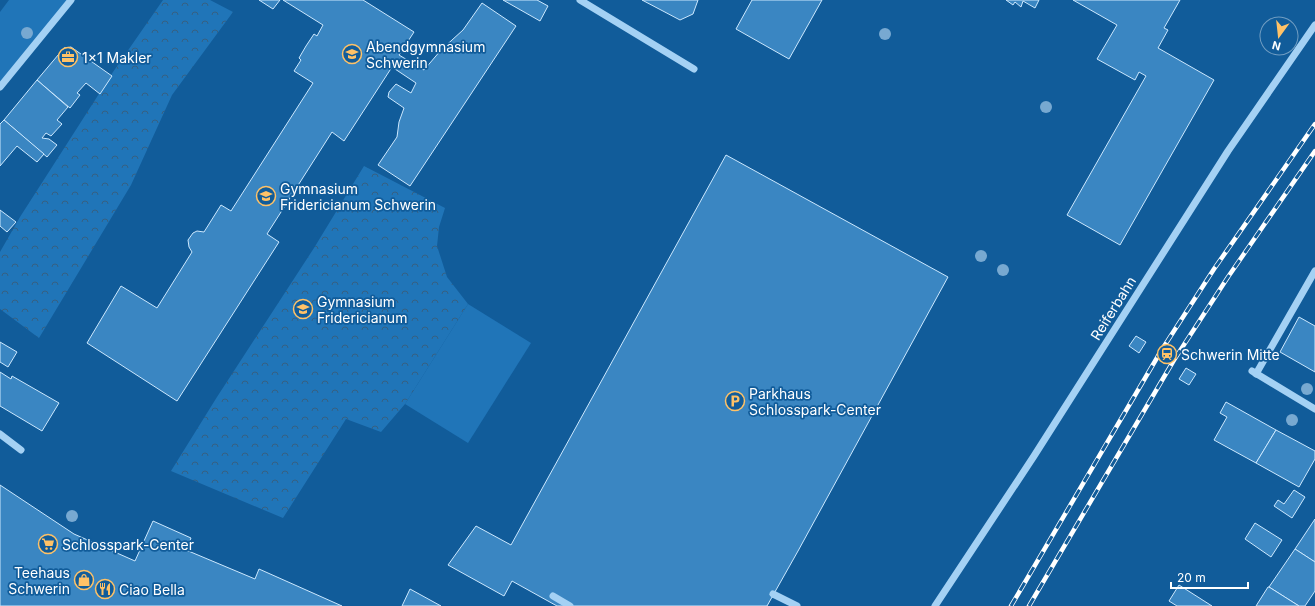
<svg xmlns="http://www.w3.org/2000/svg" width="1315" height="606" viewBox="0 0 1315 606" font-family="Inter,sans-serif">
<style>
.green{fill:#2075b8}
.park{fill:url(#park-crowns)}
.building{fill:#3a86c2;stroke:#cce8fe}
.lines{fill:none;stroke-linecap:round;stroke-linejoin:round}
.minor{stroke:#a4d1f4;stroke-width:7}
.rail-casing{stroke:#fff;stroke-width:4.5}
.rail{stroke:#115c9a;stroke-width:3;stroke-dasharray:9;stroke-linecap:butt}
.tree{fill:#78a9d1}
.labels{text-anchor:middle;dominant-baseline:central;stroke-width:3.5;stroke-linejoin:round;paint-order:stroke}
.poi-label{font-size:14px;fill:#fff;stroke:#115c9a;text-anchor:start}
.street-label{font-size:14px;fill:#fff;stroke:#115c9a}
</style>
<defs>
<pattern id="park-crowns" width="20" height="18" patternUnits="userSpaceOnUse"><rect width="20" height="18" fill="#2075b8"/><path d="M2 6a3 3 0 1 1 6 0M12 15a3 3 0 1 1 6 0" fill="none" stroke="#366082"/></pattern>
</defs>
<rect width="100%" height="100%" fill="#115c9a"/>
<!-- green -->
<g class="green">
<polygon points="9,0 71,0 0,87 0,12"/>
<polygon points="468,304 531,343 468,443 405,404"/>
</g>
<!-- park -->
<g class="park">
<polygon points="163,0 210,0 233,12 172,95 131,185 39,338 0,309 0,252 20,217 113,72"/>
<polygon points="364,166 445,208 439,227 437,246 447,277 468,304 405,404 381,432 346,419 283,518 171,471 217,397 314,248"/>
</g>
<!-- building -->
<g class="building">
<polygon points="259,0 280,0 273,9"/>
<polygon points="283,0 363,0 414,32 399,55 424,70 441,50 463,30 482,3 516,26 410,186 378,165 397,137 399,122 404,108 388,97 389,92 396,84 411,93 416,83 392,67 344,141 332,132 267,234 279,242 177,401 87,343 121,286 157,308 192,252 189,247 188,240 193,233 197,231 204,232 221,205 231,211 313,83 294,71 301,60 299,58 306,46 314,34 317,36 323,25"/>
<polygon points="503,0 537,0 548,6 540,21"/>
<polygon points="642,0 698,0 693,14 680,20"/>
<polygon points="752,0 822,0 789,59 736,29"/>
<polygon points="1006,0 1039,0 1035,8 1023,1 1021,7 1015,2 1013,5"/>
<polygon points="1073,0 1180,0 1164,28 1168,30 1158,48 1214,80 1120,245 1067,215 1146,76 1139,72 1135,80 1097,59 1117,25"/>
<polygon points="71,47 112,76 100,94 86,83 77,93 80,95 70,108 37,80 64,48"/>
<polygon points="37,80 68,107 57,120 62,124 51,136 46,133 42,138 49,139 57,145 47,157 4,120"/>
<polygon points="4,120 44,154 37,162 17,146 0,166 0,124"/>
<polygon points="726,155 948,277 798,551 767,606 557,606 512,581 504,596 448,565 476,526 511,545"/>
<polygon points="0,210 16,222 7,232 0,226"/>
<polygon points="1299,317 1315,326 1315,372 1280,352"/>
<polygon points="1136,336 1146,342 1139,353 1129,346"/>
<polygon points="0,342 17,352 8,367 0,362"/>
<polygon points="1186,368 1196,374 1189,385 1179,379"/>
<polygon points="0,372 11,379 12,376 59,403 42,431 0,406"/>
<polygon points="1226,402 1276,430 1256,463 1214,440 1227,417 1220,413"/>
<polygon points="1276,430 1315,451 1315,459 1299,487 1256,463"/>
<polygon points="0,485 74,534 135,561 153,521 191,538 186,550 255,579 259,569 342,606 0,606"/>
<polygon points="1294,490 1305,497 1292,518 1274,506 1278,500 1284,504"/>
<polygon points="1315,519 1315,562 1295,549"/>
<polygon points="1255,523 1282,540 1271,557 1245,539"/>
<polygon points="1295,549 1315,562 1315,591 1305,606 1299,606 1269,587"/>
<polygon points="1179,585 1212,606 1177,606 1169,601"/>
<polygon points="1268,587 1269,587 1299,606 1256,606"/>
<polygon points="410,589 441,606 402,606"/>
</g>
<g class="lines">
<!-- minor -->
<g class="minor">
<polyline points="580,0 694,69"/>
<polyline points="0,87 71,0"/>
<polyline points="1252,371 1315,409"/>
<polyline points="1256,374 1315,271"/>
<polyline points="0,434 21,450"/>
<polyline points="773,594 797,606"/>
<polyline points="553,596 570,606"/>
<polyline points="935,606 1034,456 1228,151 1315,25"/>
</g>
<!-- rail casing -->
<g class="rail-casing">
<g id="rail">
<polyline points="1011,606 1161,351 1214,269 1315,124"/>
<polyline points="1029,606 1174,360 1228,277 1315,151"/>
</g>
</g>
<!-- rail -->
<use href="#rail" class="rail"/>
</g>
<!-- trees -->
<g class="tree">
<circle cx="27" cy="33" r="6"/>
<circle cx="885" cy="34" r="6"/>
<circle cx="1046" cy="107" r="6"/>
<circle cx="981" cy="256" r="6"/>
<circle cx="1003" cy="270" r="6"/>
<circle cx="1307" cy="389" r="6"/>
<circle cx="1292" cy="420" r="6"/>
<circle cx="72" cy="516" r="6"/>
</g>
<!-- icons -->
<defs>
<g id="school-ring" transform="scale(1)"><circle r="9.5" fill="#115c9a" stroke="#ffc267" stroke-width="1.5"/><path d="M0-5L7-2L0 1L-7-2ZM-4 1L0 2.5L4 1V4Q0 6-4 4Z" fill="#ffc267"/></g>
<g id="office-ring" transform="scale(1)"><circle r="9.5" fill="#115c9a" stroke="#ffc267" stroke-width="1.5"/><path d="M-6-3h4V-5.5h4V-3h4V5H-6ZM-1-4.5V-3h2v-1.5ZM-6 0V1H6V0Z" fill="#ffc267"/></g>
<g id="station-ring" transform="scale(1)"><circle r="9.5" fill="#115c9a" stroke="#ffc267" stroke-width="1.5"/><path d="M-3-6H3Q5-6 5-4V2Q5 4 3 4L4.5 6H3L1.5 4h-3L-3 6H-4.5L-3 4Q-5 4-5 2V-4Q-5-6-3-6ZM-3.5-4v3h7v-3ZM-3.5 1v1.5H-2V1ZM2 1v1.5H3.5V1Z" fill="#ffc267"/></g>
<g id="parking-ring" transform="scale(1)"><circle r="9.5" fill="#115c9a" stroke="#ffc267" stroke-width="1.5"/><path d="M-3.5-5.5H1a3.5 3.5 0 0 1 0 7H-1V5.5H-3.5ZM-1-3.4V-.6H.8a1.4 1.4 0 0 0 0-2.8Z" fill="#ffc267"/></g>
<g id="supermarket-ring" transform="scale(1)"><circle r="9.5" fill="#115c9a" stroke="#ffc267" stroke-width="1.5"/><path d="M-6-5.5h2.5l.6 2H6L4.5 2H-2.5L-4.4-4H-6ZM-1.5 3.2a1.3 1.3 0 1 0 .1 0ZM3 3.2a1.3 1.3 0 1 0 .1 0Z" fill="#ffc267"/></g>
<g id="shop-ring" transform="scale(1)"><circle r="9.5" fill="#115c9a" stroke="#ffc267" stroke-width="1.5"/><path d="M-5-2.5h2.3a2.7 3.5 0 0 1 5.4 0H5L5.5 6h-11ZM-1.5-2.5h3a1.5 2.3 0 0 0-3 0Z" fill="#ffc267"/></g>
<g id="restaurant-ring" transform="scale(1)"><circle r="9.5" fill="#115c9a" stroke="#ffc267" stroke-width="1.5"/><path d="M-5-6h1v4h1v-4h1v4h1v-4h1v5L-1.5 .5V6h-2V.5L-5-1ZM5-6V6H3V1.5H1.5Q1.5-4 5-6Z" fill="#ffc267"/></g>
</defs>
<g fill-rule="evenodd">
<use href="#school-ring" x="352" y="54"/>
<use href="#office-ring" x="68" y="57"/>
<use href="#school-ring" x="266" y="196"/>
<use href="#school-ring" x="303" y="309"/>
<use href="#station-ring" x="1167" y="354"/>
<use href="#parking-ring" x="735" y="401"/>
<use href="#supermarket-ring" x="48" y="544"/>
<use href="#shop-ring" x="84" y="580"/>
<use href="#restaurant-ring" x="105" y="589"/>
</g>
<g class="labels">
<!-- poi labels -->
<g class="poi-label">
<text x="366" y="46">Abendgymnasium<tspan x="366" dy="16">Schwerin</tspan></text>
<text x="82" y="57">1x1 Makler</text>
<text x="280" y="188">Gymnasium<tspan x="280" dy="16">Fridericianum Schwerin</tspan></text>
<text x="317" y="301">Gymnasium<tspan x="317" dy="16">Fridericianum</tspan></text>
<text x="1181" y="354">Schwerin Mitte</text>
<text x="749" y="393">Parkhaus<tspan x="749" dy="16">Schlosspark-Center</tspan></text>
<text x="62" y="544">Schlosspark-Center</text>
<text x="70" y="572" text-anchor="end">Teehaus<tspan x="70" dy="16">Schwerin</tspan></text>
<text x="119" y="589">Ciao Bella</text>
</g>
<!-- street labels -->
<g class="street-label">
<text transform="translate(1113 308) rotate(-58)">Reiferbahn</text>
</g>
</g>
<!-- north arrow -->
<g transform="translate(1279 36) rotate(195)"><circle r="19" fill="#115c9a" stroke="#709dc2"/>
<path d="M0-3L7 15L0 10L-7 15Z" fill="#ffc267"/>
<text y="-6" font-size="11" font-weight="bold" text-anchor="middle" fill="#ffffff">N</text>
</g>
<!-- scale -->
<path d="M1171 582v6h77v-6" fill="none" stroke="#ffffff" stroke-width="2"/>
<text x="1177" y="582" font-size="12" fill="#ffffff" stroke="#115c9a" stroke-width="3" paint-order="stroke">20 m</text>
</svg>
